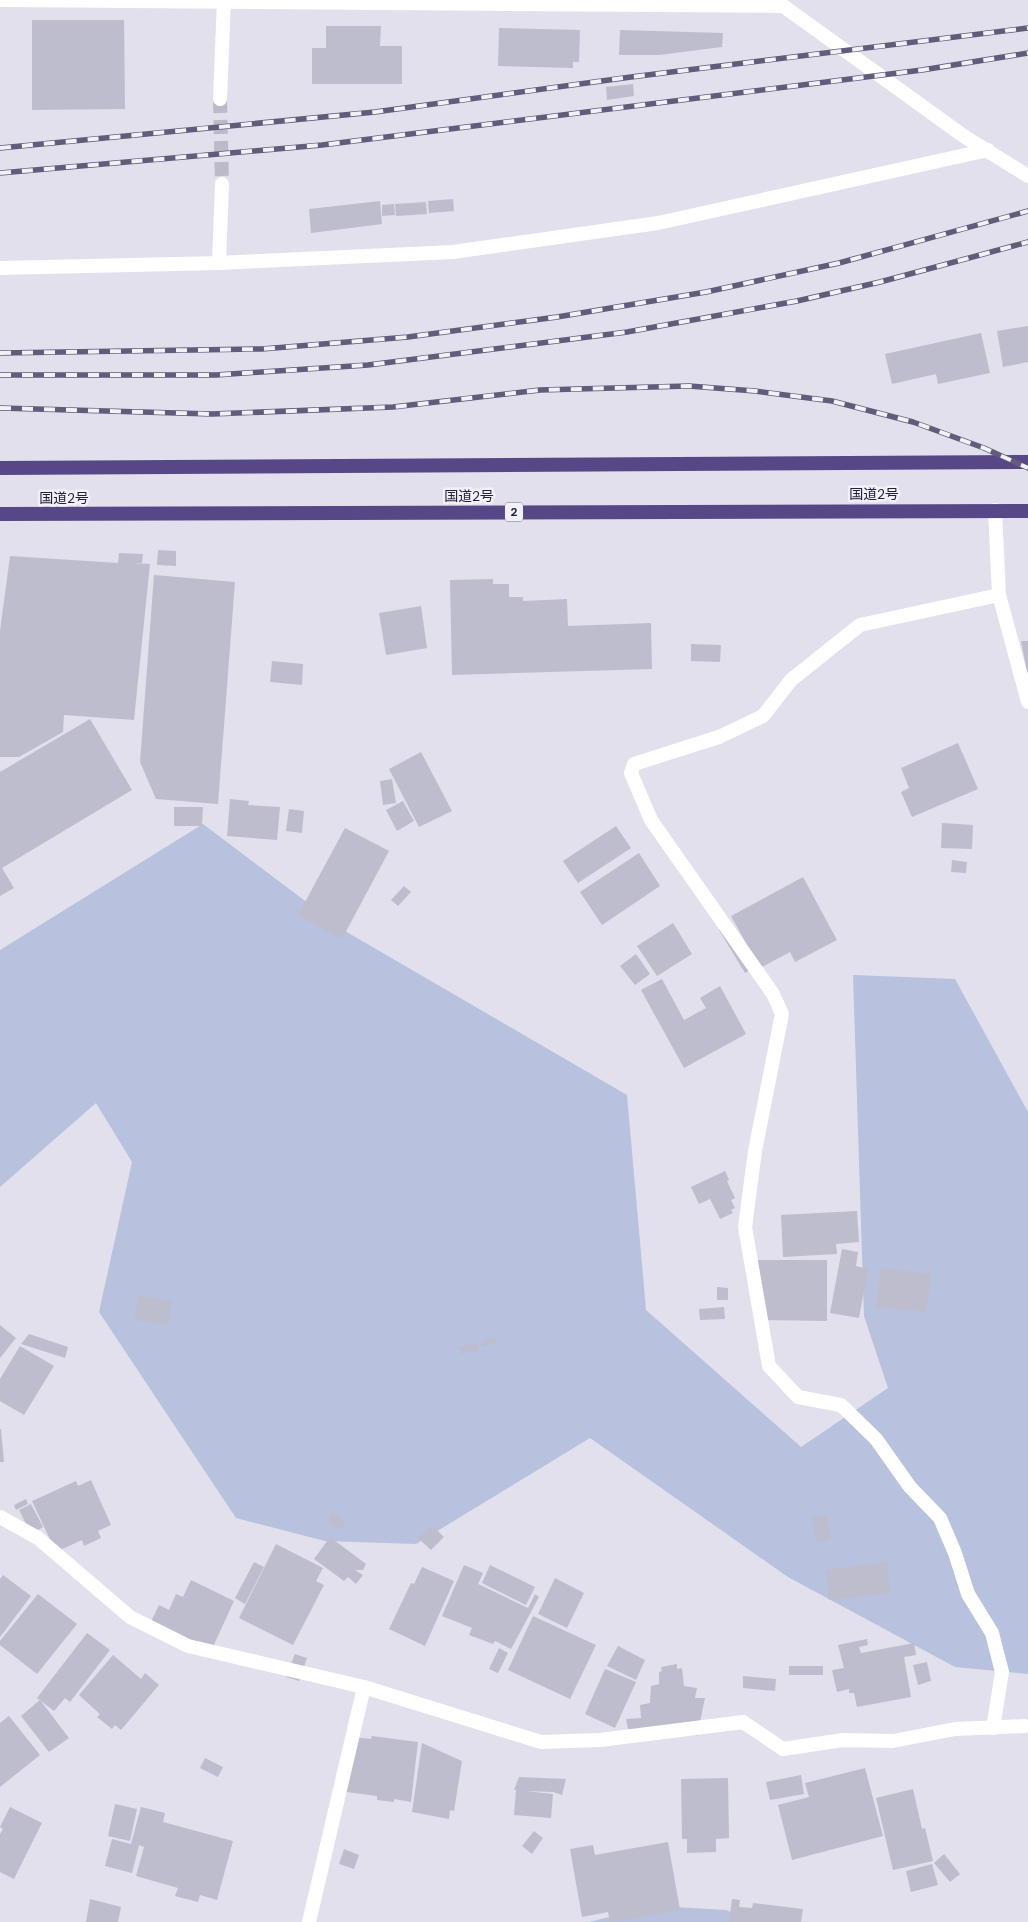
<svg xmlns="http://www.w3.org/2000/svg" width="1028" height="1922" viewBox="0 0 1028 1922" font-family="'DM Sans','Noto Sans JP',sans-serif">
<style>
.green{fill:#b8c1de}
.building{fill:#bdbdcd}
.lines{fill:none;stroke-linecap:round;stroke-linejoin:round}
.minor-tunnel{stroke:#bcbac9;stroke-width:14;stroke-dasharray:14 7;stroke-linecap:butt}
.minor{stroke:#fff;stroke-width:14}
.trunk{stroke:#584786;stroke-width:14}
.rail-casing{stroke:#625b79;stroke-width:5.5}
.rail{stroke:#f1f1f8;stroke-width:4;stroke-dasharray:11;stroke-linecap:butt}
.labels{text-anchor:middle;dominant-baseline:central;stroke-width:5;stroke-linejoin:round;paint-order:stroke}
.shield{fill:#f1f1f8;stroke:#645f75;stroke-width:1}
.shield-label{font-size:12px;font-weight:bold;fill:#27203d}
.street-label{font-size:14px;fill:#27203d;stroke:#f1f1f8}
</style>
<rect width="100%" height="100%" fill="#e1e0ec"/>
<!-- green -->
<g class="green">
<polygon points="203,824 345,931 627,1095 646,1310 801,1447 888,1388 864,1316 853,975 955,979 1028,1112 1028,1674 955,1667 788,1577 590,1438 416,1544 325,1541 236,1518 99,1312 132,1162 96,1103 0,1187 0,950"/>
<polygon points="655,1906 726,1910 753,1922 589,1922"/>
</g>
<!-- building -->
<g class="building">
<polygon points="32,20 124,20 125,109 32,110"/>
<polygon points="326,26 381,26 380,46 402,46 402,84 312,84 312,48 326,48"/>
<polygon points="499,28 580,30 579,62 573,62 573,68 498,66"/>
<polygon points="620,30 723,33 722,47 659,55 619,55"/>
<polygon points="633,84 634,96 607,100 606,87"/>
<polygon points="453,199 454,211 429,213 428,201"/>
<polygon points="380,201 382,224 311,233 309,209"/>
<polygon points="426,202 427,214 396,216 395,204"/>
<polygon points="394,204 395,215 382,216 382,205"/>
<polygon points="1028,326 1028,362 1003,367 997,331"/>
<polygon points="981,333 990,373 938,384 936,374 892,384 885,354"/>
<polygon points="158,550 176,551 176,566 157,565"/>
<polygon points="119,553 143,554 142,563 132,563 150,564 134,720 64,715 63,732 19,757 0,757 0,631 10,556 118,563"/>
<polygon points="154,575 235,582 218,804 156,799 140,762"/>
<polygon points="493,579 493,584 509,584 509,597 523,597 523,601 567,599 568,626 651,623 652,669 452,675 450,580"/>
<polygon points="421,606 427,648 386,655 379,613"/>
<polygon points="1021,641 1028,641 1028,672 1027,672"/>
<polygon points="691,644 721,645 720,662 691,661"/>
<polygon points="272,661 303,664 302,685 270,682"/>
<polygon points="90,719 132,790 2,868 14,888 0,896 0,772"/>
<polygon points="958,743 978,789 912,817 901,792 909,788 901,768"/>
<polygon points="421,752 452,811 419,827 389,769"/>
<polygon points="392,779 396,803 383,805 380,781"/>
<polygon points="230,799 249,801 248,805 280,807 277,840 227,836"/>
<polygon points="403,801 414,821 397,831 386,810"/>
<polygon points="174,807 203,807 202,826 174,826"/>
<polygon points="289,809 304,811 302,833 286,831"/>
<polygon points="942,823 973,825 972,849 941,848"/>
<polygon points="616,826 631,848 578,883 563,861"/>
<polygon points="345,828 389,851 342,939 298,915"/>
<polygon points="639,853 660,886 602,925 580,892"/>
<polygon points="952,860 967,862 966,873 951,872"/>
<polygon points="803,877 837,940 795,962 790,952 760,968 731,916"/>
<polygon points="404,886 411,892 398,906 391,900"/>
<polygon points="673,923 692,954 657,976 637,946"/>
<polygon points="731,923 756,967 745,973 719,930"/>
<polygon points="636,954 650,974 635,985 620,966"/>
<polygon points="662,979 684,1020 706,1008 700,998 720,986 746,1034 684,1068 641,990"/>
<polygon points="725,1171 729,1180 727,1181 735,1198 731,1200 735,1208 731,1210 733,1213 720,1219 710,1199 699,1204 691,1187"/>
<polygon points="857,1211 859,1242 836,1244 837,1254 783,1257 781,1215"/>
<polygon points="842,1249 858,1252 856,1266 868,1269 859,1318 830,1313"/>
<polygon points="756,1260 827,1260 827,1321 756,1320"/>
<polygon points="881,1268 931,1274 926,1312 876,1307"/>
<polygon points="717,1287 728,1288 728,1300 717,1300"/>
<polygon points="138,1296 172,1301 168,1325 135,1320"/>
<polygon points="724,1307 725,1319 700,1320 699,1309"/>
<polygon points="0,1325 16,1338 0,1358"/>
<polygon points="29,1334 68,1347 65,1358 21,1344"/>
<polygon points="494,1338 496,1343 483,1347 481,1342"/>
<polygon points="476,1343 478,1350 461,1354 459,1347"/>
<polygon points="20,1346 54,1366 24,1415 0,1401 0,1379"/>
<polygon points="0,1429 1,1429 4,1462 0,1462"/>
<polygon points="91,1480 111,1525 98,1531 101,1538 84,1546 82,1540 56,1552 32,1501 76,1481 78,1486"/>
<polygon points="26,1499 28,1504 16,1510 14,1505"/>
<polygon points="31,1504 43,1527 31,1534 19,1510"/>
<polygon points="333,1512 346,1522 339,1530 326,1520"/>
<polygon points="826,1515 831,1539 817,1542 811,1518"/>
<polygon points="432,1525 444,1537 431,1550 418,1538"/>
<polygon points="330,1537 366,1564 363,1570 355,1570 363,1575 356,1584 348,1577 344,1581 314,1559"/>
<polygon points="276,1544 323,1568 316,1581 324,1585 293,1645 239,1618"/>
<polygon points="254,1562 264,1567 245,1604 235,1598"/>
<polygon points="887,1562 890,1593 829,1600 826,1570"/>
<polygon points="464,1565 483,1573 478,1584 528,1608 535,1594 539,1597 511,1649 495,1641 493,1644 469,1635 472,1628 442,1616"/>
<polygon points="490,1565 535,1587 526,1605 482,1583"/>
<polygon points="422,1567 454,1581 425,1646 389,1629 411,1583 414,1584"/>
<polygon points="3,1575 31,1596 0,1637 0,1579"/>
<polygon points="555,1578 584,1593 567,1628 538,1614"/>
<polygon points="191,1580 234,1601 211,1651 146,1632 159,1605 169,1610 176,1594 183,1597"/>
<polygon points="38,1594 77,1624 37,1674 0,1645 0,1641"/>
<polygon points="533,1616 596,1645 570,1699 508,1670"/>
<polygon points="87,1633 110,1650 70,1702 65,1698 54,1711 37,1698"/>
<polygon points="867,1639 868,1645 859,1647 861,1653 914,1643 916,1655 904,1657 911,1697 857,1707 854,1693 849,1693 849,1689 837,1692 832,1670 844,1668 838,1645"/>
<polygon points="618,1646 645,1660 636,1680 607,1666"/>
<polygon points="499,1648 508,1653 498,1673 489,1669"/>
<polygon points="295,1654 307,1658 299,1681 286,1677"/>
<polygon points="113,1655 141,1679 145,1673 159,1685 121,1730 115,1725 112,1729 97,1717 100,1714 79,1695"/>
<polygon points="927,1662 931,1681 918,1685 913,1665"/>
<polygon points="677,1664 677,1669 682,1668 684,1686 697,1688 695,1698 705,1698 697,1736 688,1731 630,1738 626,1719 641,1718 640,1705 650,1703 651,1686 659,1684 659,1672 662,1671 661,1667"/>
<rect x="789" y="1666" width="34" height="9"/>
<polygon points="605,1669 636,1682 615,1728 585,1714"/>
<polygon points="743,1676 776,1679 775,1691 743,1688"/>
<polygon points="40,1700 69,1738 49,1752 21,1716"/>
<polygon points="9,1716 40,1755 0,1787 0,1723"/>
<polygon points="372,1736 418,1742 411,1802 394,1799 394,1802 377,1800 377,1796 339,1791 352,1737 371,1739"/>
<polygon points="422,1743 462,1761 454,1811 450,1810 449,1819 412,1812"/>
<polygon points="205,1758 223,1767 218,1777 200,1768"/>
<polygon points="865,1768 883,1836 792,1860 778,1805 809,1797 805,1783"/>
<polygon points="801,1775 804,1794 770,1800 766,1782"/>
<polygon points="519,1777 566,1779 562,1795 553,1792 525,1791 553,1794 551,1818 514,1815 516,1790 514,1790"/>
<polygon points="728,1778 729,1838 716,1839 716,1852 687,1853 687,1839 682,1839 681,1779"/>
<polygon points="913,1789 922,1829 925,1828 933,1861 893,1870 876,1798"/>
<polygon points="115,1804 137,1809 130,1841 108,1836"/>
<polygon points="10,1807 42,1823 14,1879 0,1872 0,1834 3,1829 0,1827"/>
<polygon points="141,1807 165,1813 163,1822 233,1841 217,1900 200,1895 198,1902 175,1896 178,1888 136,1876 144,1847 139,1845 132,1873 105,1866 112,1839 131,1844"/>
<polygon points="534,1831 543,1838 532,1854 522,1846"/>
<polygon points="668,1842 680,1910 613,1922 610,1922 608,1912 582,1917 570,1849 593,1845 595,1855"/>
<polygon points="344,1849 359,1855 354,1869 339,1864"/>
<polygon points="944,1854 960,1874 950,1882 934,1863"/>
<polygon points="932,1864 938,1885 911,1892 906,1871"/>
<polygon points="90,1899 121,1907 118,1922 86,1922"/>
<polygon points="732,1899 740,1900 739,1907 752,1908 753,1903 803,1909 801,1922 729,1922"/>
</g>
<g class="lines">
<!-- minor-tunnel -->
<polyline class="minor-tunnel" points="220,99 222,184"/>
<!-- minor -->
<g class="minor">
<polyline points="0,0 783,6"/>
<polyline points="775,0 965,137 1028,176"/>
<polyline points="220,99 224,0"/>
<polyline points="219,263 222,184"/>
<polyline points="0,268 219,263 453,252 658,223 988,150"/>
<polyline points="999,595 1028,702"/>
<polyline points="0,1517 38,1538 130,1617 188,1646 364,1687 541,1742 600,1740 743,1722 783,1749 843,1740 893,1741 955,1729 1025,1726"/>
<polyline points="993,1728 1002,1672 992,1633 968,1594 955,1553 940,1518 910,1487 876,1439 841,1405 798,1397 769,1366 745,1227 755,1151 782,1014 773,994 651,820 631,773 634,764 719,737 763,716 791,680 860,625 999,595 995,510"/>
<polyline points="309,1922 364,1687"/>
</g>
<!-- trunk -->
<g class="trunk">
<polyline points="0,468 1028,462"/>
<polyline points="0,514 1028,511"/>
</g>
<!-- rail casing -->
<g class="rail-casing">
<g id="rail">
<polyline points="0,148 375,112 631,77 1028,28"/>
<polyline points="0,173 322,145 922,70 1028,53"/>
<polyline points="0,353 262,349 408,337 557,317 706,292 839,263 1028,211"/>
<polyline points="0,375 216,375 368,365 627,332 797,301 880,282 1028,242"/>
<polyline points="0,408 212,414 393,407 540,390 689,386 755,391 832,401 913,422 984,448 1028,468"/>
</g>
</g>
<!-- rail -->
<use href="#rail" class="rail"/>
</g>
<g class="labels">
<!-- shield labels -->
<rect class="shield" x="505" y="502.5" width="18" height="19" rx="4"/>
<g class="shield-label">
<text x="514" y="512">2</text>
</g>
<!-- street labels -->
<g class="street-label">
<text x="874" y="494">国道2号</text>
<text x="469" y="496">国道2号</text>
<text x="64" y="498">国道2号</text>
</g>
</g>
</svg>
